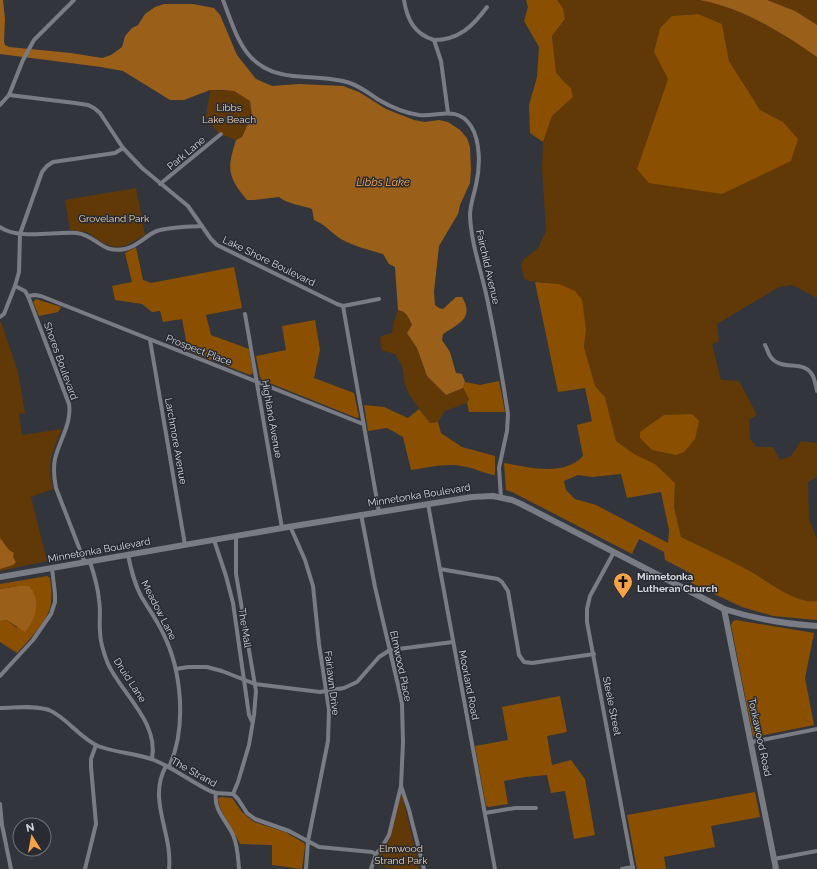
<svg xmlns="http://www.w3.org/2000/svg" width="817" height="869" viewBox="0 0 817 869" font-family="Raleway,sans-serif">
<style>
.green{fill:#613907;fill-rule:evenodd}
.forest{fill:#8a5000;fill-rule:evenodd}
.water{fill:#9a5f19}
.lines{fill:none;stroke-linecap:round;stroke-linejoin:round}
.street{stroke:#797c84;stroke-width:4}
.secondary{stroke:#797c84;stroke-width:6}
.labels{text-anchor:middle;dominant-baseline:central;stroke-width:3;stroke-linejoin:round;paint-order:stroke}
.park-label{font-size:10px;fill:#f3d1b2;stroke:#282b32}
.street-label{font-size:10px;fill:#d5d7db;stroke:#282b32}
.poi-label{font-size:10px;font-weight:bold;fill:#d5d7db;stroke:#282b32;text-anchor:start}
.water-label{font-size:11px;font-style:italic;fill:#feab54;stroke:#282b32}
</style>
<rect width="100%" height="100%" fill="#32353c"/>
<!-- green -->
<g class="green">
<path d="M557,0H817V298L792,285L779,287L717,324L719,341L712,344L721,380L739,381L757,415L749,420L750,439L757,447H773L780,460L791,456L801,441L817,443V477L808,482L809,519L817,539V601C794,604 767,580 748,570C726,558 703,548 681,537L674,507L675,483L655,464L634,454L616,441L605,397L595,386L584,347L586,330L559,284L528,281L524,278L521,265L523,260L538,248L546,231L542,168L543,142L552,116L573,97L571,88L563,81L556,72L552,36L565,19L563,8ZM698,14L722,24L729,61L760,110L783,122L637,169L668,79L654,52L660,28L672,16Z"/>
<polygon points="210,90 234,91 250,101 252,115 242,137 236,140 218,133 206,117"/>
<polygon points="136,188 145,235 125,246 115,247 103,243 87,232 70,230 65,200"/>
<path d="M398,310C406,311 409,318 412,326L408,333L417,348L427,376L446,395L463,388L469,399L467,403L445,411L438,422L430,423L410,396L405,385L402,366L395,354L382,350L380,341L381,336L392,333L394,321Z"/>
<path d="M0,322H1L18,372L25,413L19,414L22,435L62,429C51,454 47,462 53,489L31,497L47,561L0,571Z"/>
<polygon points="401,794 402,795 420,869 395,869 375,865 380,853 389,841"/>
</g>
<!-- forest -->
<g class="forest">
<polygon points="526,0 557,0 563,8 565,19 552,36 556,72 563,81 571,88 573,97 552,116 543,142 530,133 529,105 537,77 539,47 524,21 528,7"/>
<polygon points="698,14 722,24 729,61 760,110 783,122 798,139 791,161 722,194 649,183 637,169 668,79 654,52 660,28 672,16"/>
<polygon points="136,247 143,280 151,283 234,267 242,308 206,315 211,335 249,349 253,373 250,375 188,351 182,319 163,322 160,311 152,312 142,304 115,300 112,286 132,282 125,253"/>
<path d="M535,282L559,284L575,291L582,300L586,330L584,347L595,386L605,397L616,441L634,454L655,464L675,483L674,507L681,537C703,548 726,558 748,570C767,580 794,604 817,601V620L773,616L742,607L691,583L694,575L665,560L664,552L639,539L632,554L512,492L506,490L504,463C529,467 563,477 583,456L577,425L592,421L585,388L558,392ZM621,474L627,498L661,492L669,530L668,543L596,505L575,499L566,490L564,481L578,475L592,477Z"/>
<polygon points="36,299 61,307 58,312 39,316 33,302"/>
<polygon points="315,320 320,350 314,378 354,393 359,417 357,418 262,380 260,377 256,356 286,350 282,326"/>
<polygon points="499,381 505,412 469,412 467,403 469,399 463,388 465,382 480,385"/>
<path d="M364,405L384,407L408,418L419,409L430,423L438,422L441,433L462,447L495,456V475C485,474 477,469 467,467C448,462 430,467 411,470L403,437L387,428L368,431Z"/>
<polygon points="692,414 699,421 695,439 684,452 676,455 652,450 640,438 640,432 664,415"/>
<path d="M47,576L50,578C51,587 52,595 51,604C48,621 28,641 17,653L0,642V621L7,620L17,628L18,586L0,589V584Z"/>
<polygon points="736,620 814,633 805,678 814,725 755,737 753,736 731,625 733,621"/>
<polygon points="560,696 567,732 547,736 552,765 571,760 585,779 595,835 574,839 565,791 551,793 547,775 525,777 504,781 508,804 489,807 486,806 475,746 508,740 502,707"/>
<polygon points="755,792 760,817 711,826 715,847 664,857 666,869 637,869 627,815"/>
<path d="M220,797L232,798L242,812L254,822L285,832L304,843L305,846L302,869L272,865V845L240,844C234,830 219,812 218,799Z"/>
</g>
<!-- water -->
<g class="water">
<path d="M0,0H3L5,19L4,41L5,45L9,47L71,53L102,58L111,55L122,47L125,36L132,28L138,25L145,14L155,7L164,4H193L214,8L220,15L237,55L256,79L272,86L299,84L343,86L359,92L386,109L414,120L425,122L439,120L448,122L460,130L467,138L470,147L471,170L470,183L460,205L458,214L439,246L434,292L435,305L439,308L443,309L456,297H462C475,318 458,324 443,334L442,340L450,352L456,373L462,374L465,382L463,388L446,395L427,376L417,348L407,333L412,325C409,318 406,311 398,310L395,267L389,264L383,254C369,250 353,246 341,239C330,232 326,225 314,220L312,209C301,205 287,204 279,197L254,200H247C227,176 227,169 236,140L242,137L252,115L250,101L234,91L222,90H210L184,100H170L123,71L101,67L0,54Z"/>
<path d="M700,0H767L795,11L817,25V57C781,32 743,8 700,0Z"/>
<polygon points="0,538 9,550 14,553 13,557 16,562 13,565 0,569"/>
<path d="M18,586H29C42,600 36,619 25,632L7,620L0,621V589Z"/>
</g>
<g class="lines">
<!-- street -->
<g class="street">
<path d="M223,0C238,39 245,71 293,76C312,78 332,77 350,83C361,87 370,94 379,100C391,107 405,113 419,115C439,117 457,105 471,126C481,142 480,168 476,185C474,195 470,205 470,215C471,243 481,270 487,298C495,336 502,375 508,414L507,431L499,468L501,498"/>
<path d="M404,0C407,19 414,34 434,40L441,61L448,113"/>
<path d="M434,40C459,40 473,26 487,7"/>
<polyline points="9,95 75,103 88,105 94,108 100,113 123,148 142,168 188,206 211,239 217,245 337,304 343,306 379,299"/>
<polyline points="0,105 9,95 23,60 34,40 74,0"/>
<polyline points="160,184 221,134"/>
<path d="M0,227C18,240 55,231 77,233C96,235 101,254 125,249C137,247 146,235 157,231C169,227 188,227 202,226"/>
<path d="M15,286L25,291L28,296L69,404C72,424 59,441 55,459C53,469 54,478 56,488L85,563"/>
<polyline points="28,296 35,295 41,296 363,424"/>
<polyline points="343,306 379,512"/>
<polyline points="245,314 282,528"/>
<polyline points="0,317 4,314 15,286 19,272 20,234 42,172 47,166 53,162 115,153 123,148"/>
<polyline points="150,340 185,545"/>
<path d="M765,345C767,348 768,353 770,356C781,373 804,358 813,376C815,381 816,386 817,391"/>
<polyline points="428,504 495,869"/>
<polyline points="361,514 375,587 398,685 402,704 403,742 401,786 409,810 424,869"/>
<polyline points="290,526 305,560 313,586 319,644 329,710 328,741 308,841 306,869"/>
<polyline points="214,540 226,576 233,603 249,715 252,721"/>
<polyline points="614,552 590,596 587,609 587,622 633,869"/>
<path d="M128,555C131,569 134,583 141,596C148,608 157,620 163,633C182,671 187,728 169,767"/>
<path d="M90,562C94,574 98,587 99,600C101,611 99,621 100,631C100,642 104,654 108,664C122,694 159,722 152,759"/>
<polyline points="440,569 498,579 502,582 508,591 519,655 524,662 532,663 594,654"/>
<polyline points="176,669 188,667 207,667 222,671 255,684 320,692 344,688 357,682 379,657 390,650 453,642"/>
<polyline points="0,676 33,640 51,614 55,602 55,594 52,568"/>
<path d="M0,708C15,708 34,705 49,710C66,717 80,738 98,746C116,753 136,753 154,760C174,768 191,782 210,791L216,793L233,794L238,799L247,813L255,819L289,831L319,847L372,852L376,854"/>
<polyline points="752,742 817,729"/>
<path d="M166,766C147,800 173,833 169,869"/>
<path d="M216,793C213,810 227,821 233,835C238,846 238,858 239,869"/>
<polyline points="233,794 238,782 249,745 254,715 256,691 236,574 236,536"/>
<polyline points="0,804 2,825 11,869"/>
<polyline points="485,813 515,808 536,808"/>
<polyline points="774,859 817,851"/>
<polyline points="85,869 96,824 91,767 91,759 96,745"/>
<polyline points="371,869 376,854 382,847 389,835 401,786"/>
<polyline points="622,869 633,867"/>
</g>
<!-- secondary -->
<g class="secondary">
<path d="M0,577L282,528L472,497L493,496L512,500L521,504L724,609C755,619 785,624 817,626"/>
<polyline points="724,609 776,869"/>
</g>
</g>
<!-- icons -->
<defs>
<g id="church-pin" transform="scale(1)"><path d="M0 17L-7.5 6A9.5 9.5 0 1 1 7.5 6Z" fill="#f6a247" stroke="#282b32"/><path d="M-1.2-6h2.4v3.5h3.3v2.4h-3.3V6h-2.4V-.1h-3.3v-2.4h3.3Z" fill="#111"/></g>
</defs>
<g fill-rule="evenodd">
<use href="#church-pin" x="623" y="582"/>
</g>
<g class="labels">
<!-- park labels -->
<g class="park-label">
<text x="229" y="107">Libbs<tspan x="229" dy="12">Lake Beach</tspan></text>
<text x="114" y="218">Groveland Park</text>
<text x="401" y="848">Elmwood<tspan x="401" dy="12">Strand Park</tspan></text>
</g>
<!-- street labels -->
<g class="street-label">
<text transform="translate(186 153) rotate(-40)">Park Lane</text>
<text transform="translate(269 261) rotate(26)">Lake Shore Boulevard</text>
<text transform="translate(488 267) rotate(77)">Fairchild Avenue</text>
<text transform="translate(199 350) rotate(21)">Prospect Place</text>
<text transform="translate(61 361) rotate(70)">Shores Boulevard</text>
<text transform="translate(272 419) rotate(80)">Highland Avenue</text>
<text transform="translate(176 441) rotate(80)">Larchmore Avenue</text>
<text transform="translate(419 495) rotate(-9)">Minnetonka Boulevard</text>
<text transform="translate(99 550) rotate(-10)">Minnetonka Boulevard</text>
<text transform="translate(159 610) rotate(63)">Meadow Lane</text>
<text transform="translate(245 628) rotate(81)">The Mall</text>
<text transform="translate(401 666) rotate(78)">Elmwood Place</text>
<text transform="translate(130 680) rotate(57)">Druid Lane</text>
<text transform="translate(332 683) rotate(83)">Fairlawn Drive</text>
<text transform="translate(469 685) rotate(79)">Moorland Road</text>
<text transform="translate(612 706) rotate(79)">Steele Street</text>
<text transform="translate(760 737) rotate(78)">Tonkawood Road</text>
<text transform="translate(194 772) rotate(29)">The Strand</text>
</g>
<!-- poi labels -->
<g class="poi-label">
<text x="637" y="576">Minnetonka<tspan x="637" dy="12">Lutheran Church</tspan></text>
</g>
<!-- water labels -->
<g class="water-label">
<text x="383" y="182">Libbs Lake</text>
</g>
</g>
<!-- north arrow -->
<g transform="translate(32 837) rotate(349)"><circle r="19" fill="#282b32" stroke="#6d7076"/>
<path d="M0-3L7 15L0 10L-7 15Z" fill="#f6a247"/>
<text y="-6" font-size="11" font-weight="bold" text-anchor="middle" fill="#d5d7db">N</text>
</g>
</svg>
